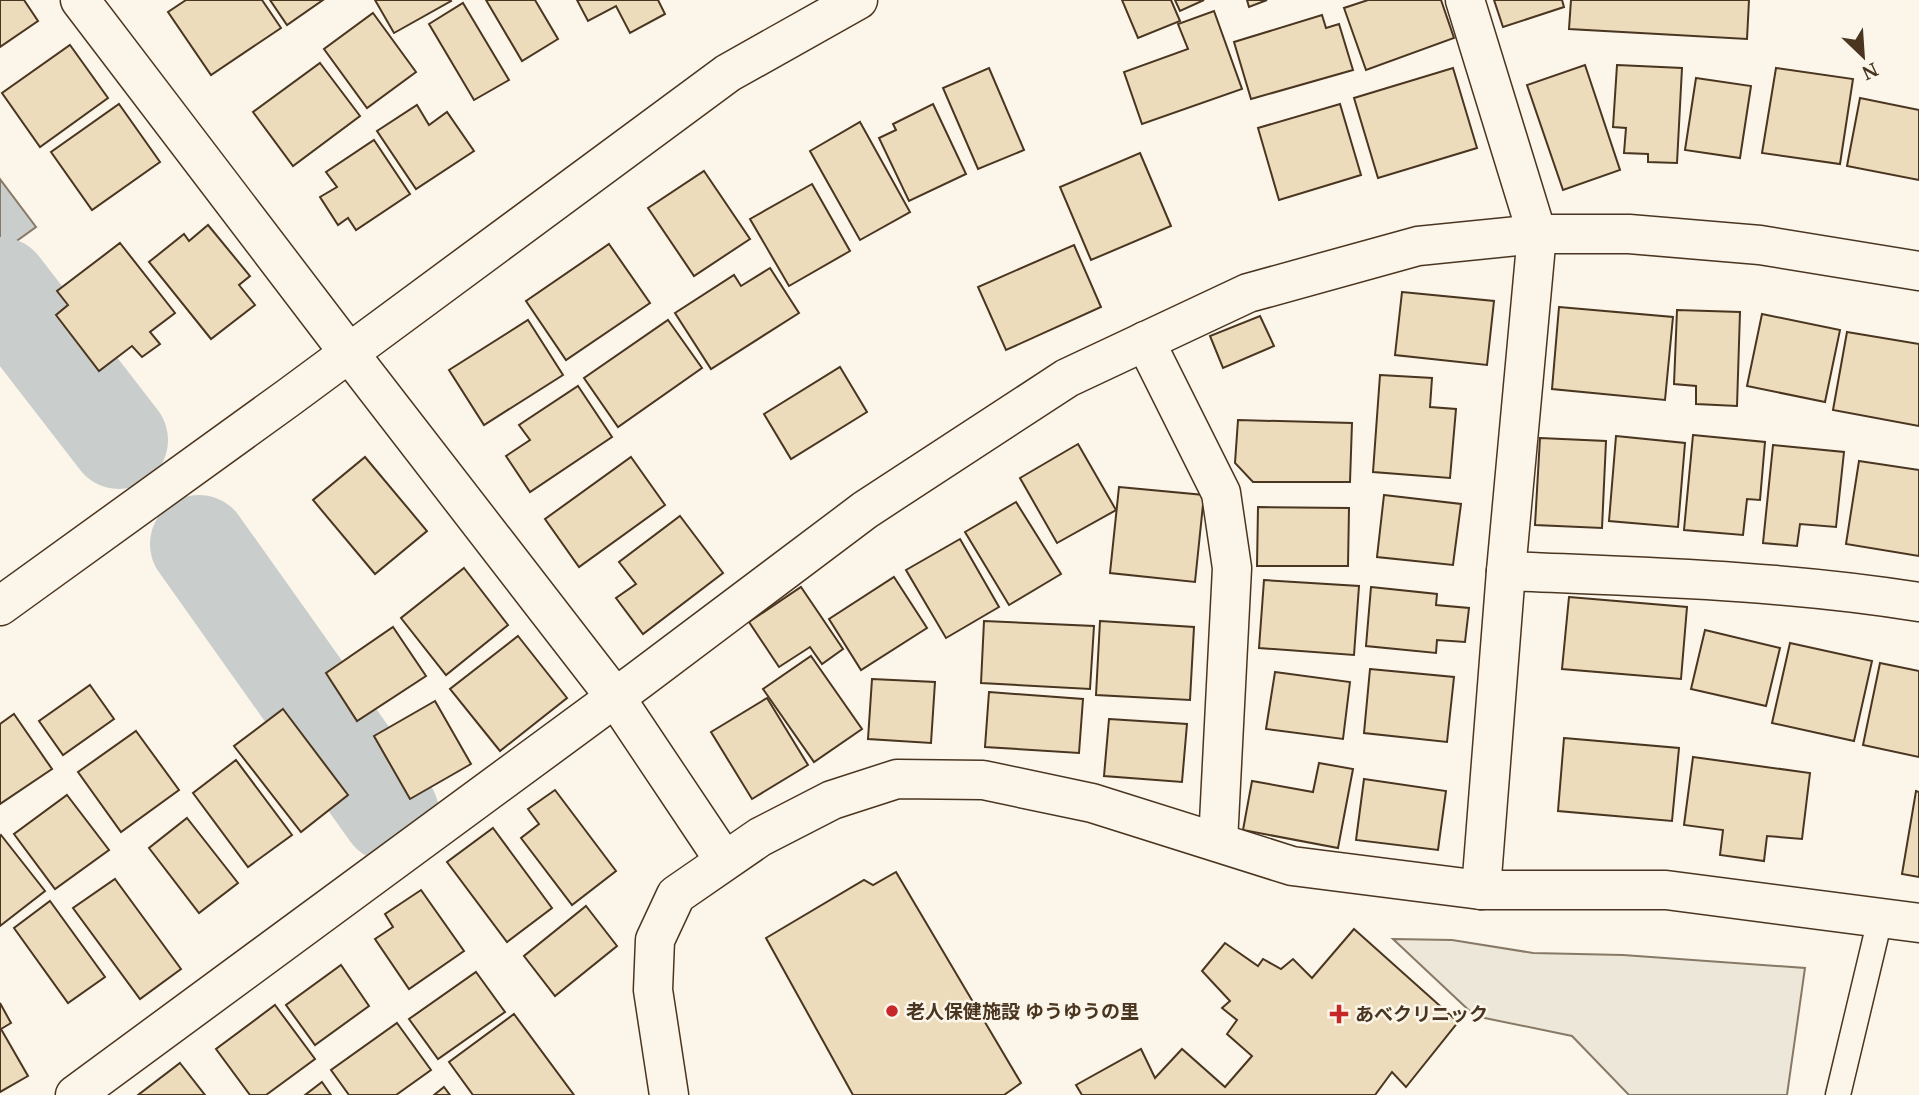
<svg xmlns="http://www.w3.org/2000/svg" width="1919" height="1095" viewBox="0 0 1919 1095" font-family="'Noto Serif','Noto Sans JP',serif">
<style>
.parking{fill:#ede7d9;stroke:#887966;stroke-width:2}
.water{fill:#c9cecd;stroke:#887966;stroke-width:2}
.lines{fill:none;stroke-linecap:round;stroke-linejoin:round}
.river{stroke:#c9cecd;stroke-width:98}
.building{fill:#ecdcbc;stroke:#4a3520;stroke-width:2}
.service-casing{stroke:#4a3520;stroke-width:27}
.minor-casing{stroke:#4a3520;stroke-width:41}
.tertiary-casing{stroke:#4a3520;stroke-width:41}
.service{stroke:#fbf6e9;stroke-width:24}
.minor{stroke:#fbf6e9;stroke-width:38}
.tertiary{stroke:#fbf6e9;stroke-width:38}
.poi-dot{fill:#c62828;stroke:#fbf6e9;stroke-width:2.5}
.labels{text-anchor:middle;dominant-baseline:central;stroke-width:5;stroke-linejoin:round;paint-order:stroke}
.poi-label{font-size:19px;font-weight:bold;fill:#4a3520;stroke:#fbf6e9;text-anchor:start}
</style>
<rect width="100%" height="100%" fill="#fbf6e9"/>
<!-- parking -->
<polygon class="parking" points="1393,939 1452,940 1533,953 1623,955 1805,968 1787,1095 1629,1095 1572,1036 1475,1016"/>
<!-- water -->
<polygon class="water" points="0,179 36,227 0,253"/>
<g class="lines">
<!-- river -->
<g class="river">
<polyline points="0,286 119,440"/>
<polyline points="199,544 390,813"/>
</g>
</g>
<!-- building -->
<g class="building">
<polygon points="0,0 24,0 38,21 0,47"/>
<polygon points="186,0 262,0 281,28 211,75 168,12"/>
<polygon points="270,0 323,0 287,25"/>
<polygon points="375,0 450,0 451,1 394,33"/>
<polygon points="486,0 535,0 558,39 522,61"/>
<polygon points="577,0 658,0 665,14 630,33 616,6 588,21"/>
<polygon points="1122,0 1171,0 1180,21 1138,38"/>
<polygon points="1175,0 1204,0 1180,11"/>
<polygon points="1247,0 1267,0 1249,7"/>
<polygon points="1368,0 1441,0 1454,38 1366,70 1344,8"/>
<polygon points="1494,0 1562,0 1564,7 1503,27"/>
<polygon points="1571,0 1749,0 1747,39 1569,29"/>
<polygon points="463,3 509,80 474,100 429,24"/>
<polygon points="1214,11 1242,89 1142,124 1124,72 1188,49 1178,24"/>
<polygon points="373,13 416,72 367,108 324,49"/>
<polygon points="1322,15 1326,28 1339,24 1353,70 1251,99 1234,42"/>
<polygon points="70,45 108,98 40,147 2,93"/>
<polygon points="320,63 360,116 293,166 253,112"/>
<polygon points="1585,65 1620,170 1563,190 1527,85"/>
<polygon points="1617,65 1682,68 1677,163 1648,162 1648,154 1624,153 1626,128 1613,127"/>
<polygon points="989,68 1024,150 978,169 943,88"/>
<polygon points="1453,68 1477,148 1378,178 1354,98"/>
<polygon points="1776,68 1853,79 1840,164 1762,153"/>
<polygon points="1696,78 1751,86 1740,158 1685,150"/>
<polygon points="1860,98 1919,110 1919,180 1847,166"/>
<polygon points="119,104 160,162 92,210 51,152"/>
<polygon points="933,104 966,174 909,201 879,138 896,130 893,124"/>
<polygon points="1340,104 1361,175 1279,200 1258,128"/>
<polygon points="417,105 429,125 447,112 474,151 416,189 377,131"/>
<polygon points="860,122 910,212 860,240 810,151"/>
<polygon points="374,140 410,194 356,230 348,218 338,225 320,197 337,187 326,172"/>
<polygon points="1140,153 1171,226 1091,260 1060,187"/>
<polygon points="704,171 750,239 694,276 648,208"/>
<polygon points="812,184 850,251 789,286 750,219"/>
<polygon points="208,225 250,276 239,285 255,305 211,339 149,262 184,234 189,241"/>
<polygon points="120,243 175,313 150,332 160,344 142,357 132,346 99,371 56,315 68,305 57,291"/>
<polygon points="609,244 650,303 566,360 526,301"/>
<polygon points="1074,245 1101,307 1006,350 978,287"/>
<polygon points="770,268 799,313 711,369 675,313 734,275 741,286"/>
<polygon points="1402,292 1494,301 1487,365 1395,355"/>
<polygon points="1559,307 1673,317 1665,400 1552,389"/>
<polygon points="1677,310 1740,312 1737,406 1696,404 1696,386 1674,384"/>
<polygon points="1762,314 1840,330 1825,402 1747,386"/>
<polygon points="1260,316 1274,346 1223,368 1210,336"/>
<polygon points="528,320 563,375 484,425 449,370"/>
<polygon points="668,320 702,368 618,427 584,378"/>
<polygon points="1847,332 1919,344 1919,426 1833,410"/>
<polygon points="840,367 867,412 791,459 764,414"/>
<polygon points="1380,375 1432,378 1430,407 1456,409 1450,478 1373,472"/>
<polygon points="578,386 612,437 530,492 506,456 530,440 519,425"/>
<polygon points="1238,420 1352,423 1350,482 1253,482 1235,463"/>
<polygon points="1693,435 1765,442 1760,500 1747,499 1743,535 1684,530"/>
<polygon points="1616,436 1685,443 1678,527 1609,521"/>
<polygon points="1540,438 1606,441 1602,528 1535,525"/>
<polygon points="1078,444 1116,510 1057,543 1020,478"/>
<polygon points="1773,445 1844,452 1836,527 1800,524 1797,546 1763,543"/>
<polygon points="365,457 427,531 375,574 313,500"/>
<polygon points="631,457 665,505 579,567 545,519"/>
<polygon points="1859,461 1919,470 1919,556 1846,544"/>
<polygon points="1119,487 1204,495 1195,582 1110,573"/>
<polygon points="1384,495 1461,504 1453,565 1377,557"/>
<polygon points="1016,502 1061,574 1009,605 965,532"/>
<polygon points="1258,507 1349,508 1348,566 1257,566"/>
<polygon points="680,516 723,573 643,634 616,598 636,584 619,562"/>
<polygon points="960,539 999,607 946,638 906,570"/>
<polygon points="464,568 508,625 446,675 401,618"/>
<polygon points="894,577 927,628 861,670 829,619"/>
<polygon points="1264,580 1359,586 1354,655 1259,648"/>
<polygon points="801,587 843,649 822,664 810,647 779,667 749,622"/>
<polygon points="1371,587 1437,594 1436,605 1469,608 1465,642 1437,640 1436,653 1366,646"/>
<polygon points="1569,597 1687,607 1681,679 1562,669"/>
<polygon points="984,621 1094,626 1090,689 981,683"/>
<polygon points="1100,621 1194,627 1190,700 1096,695"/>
<polygon points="393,627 426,676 357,721 326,673"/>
<polygon points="1705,630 1780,648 1766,706 1691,689"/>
<polygon points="518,636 567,698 500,751 450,689"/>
<polygon points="1790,643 1872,661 1854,741 1772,723"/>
<polygon points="811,656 862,729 814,762 763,689"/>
<polygon points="1880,663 1919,671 1919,757 1863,745"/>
<polygon points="1370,669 1454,677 1447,742 1364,733"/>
<polygon points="1275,672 1350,682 1343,739 1266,729"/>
<polygon points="872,679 935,682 931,743 868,739"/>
<polygon points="90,685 114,719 63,755 39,721"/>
<polygon points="989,692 1083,699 1079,753 985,747"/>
<polygon points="767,698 808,765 752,799 711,732"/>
<polygon points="435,701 471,764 410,799 374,736"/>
<polygon points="283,709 348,795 301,832 234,746"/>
<polygon points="14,714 52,769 0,804 0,724"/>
<polygon points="1109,719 1187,724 1182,782 1104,776"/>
<polygon points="136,731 179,790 121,832 78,772"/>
<polygon points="1564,738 1679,748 1672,821 1558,811"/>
<polygon points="1693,757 1810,773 1802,839 1767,836 1764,861 1720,855 1723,830 1684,825"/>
<polygon points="236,760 292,835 248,867 193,793"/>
<polygon points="1319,763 1353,769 1338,848 1243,830 1252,781 1313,792"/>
<polygon points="1364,779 1446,791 1438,850 1356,840"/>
<polygon points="555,790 616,871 572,905 521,838 539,824 528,809"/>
<polygon points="1916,791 1919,792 1919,877 1902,874"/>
<polygon points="67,795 109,850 55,889 14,834"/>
<polygon points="187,818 238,883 199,913 149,848"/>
<polygon points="493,828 552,908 507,942 447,862"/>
<polygon points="1,835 45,891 0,926 0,836"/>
<polygon points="896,872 1021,1083 1004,1095 853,1095 766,938 864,880 873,885"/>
<polygon points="115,879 181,969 140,999 73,908"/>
<polygon points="421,890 464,951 409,989 375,939 393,927 385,914"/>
<polygon points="50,901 105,977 68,1003 14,928"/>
<polygon points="586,906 617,946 555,996 524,956"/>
<polygon points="1354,929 1458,1022 1406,1087 1392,1072 1375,1095 1082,1095 1076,1085 1141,1049 1155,1078 1182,1049 1225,1087 1252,1056 1227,1034 1237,1020 1222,1008 1230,1001 1202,971 1225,943 1258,966 1263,959 1281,969 1293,959 1312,978"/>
<polygon points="341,965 369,1006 315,1045 286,1005"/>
<polygon points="476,972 505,1012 438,1059 409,1019"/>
<polygon points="0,1003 11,1023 1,1029 28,1076 0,1092"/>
<polygon points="275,1005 315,1059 266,1095 250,1095 216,1049"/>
<polygon points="514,1014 574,1095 473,1095 449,1062"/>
<polygon points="397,1023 431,1070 396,1095 349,1095 331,1070"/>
<polygon points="180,1063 205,1095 138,1095"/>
<polygon points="322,1082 331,1095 305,1095"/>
<polygon points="444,1087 450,1095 434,1095"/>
</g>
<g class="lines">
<!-- service casing -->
<g class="service-casing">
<polyline id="service" points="1838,1095 1880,919"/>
</g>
<!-- minor casing -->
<g class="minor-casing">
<g id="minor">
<polyline points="1465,0 1537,234 1506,571 1481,890"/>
<polyline points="1145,341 1221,493 1232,568 1218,842"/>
<polyline points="349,353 615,697 724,860"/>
<path d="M1506,571C1644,577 1782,580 1919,602"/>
<polyline points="75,1095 639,680 865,510 1067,378 1248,293 1418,246 1537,234 1629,234 1760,245 1919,271"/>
<polyline points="669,1095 653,990 655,940 676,895 760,837 832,800 897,779 983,780 1092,803 1292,866 1481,890 1666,890 1919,923"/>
</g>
</g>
<!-- tertiary casing -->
<g class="tertiary-casing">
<g id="tertiary">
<polyline points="80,0 349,353"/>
<polyline points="0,606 288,398 728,73 858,0"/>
</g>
</g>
<!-- service -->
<use href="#service" class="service"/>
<!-- minor -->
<use href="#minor" class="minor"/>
<!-- tertiary -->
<use href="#tertiary" class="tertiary"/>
</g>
<!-- markers -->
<g class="poi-dot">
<circle cx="892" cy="1011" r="7"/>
<path d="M1335.5 1003.5h7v7h7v7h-7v7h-7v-7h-7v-7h7z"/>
</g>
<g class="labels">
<!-- poi labels -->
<g class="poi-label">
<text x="906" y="1011">老人保健施設 ゆうゆうの里</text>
<text x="1355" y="1014">あべクリニック</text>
</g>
</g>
<!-- north arrow -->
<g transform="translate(1863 56) rotate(155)" stroke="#fbf6e9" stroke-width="5" paint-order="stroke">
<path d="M0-5L12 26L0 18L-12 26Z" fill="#4a3520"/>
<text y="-10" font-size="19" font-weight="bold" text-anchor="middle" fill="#4a3520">N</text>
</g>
</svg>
